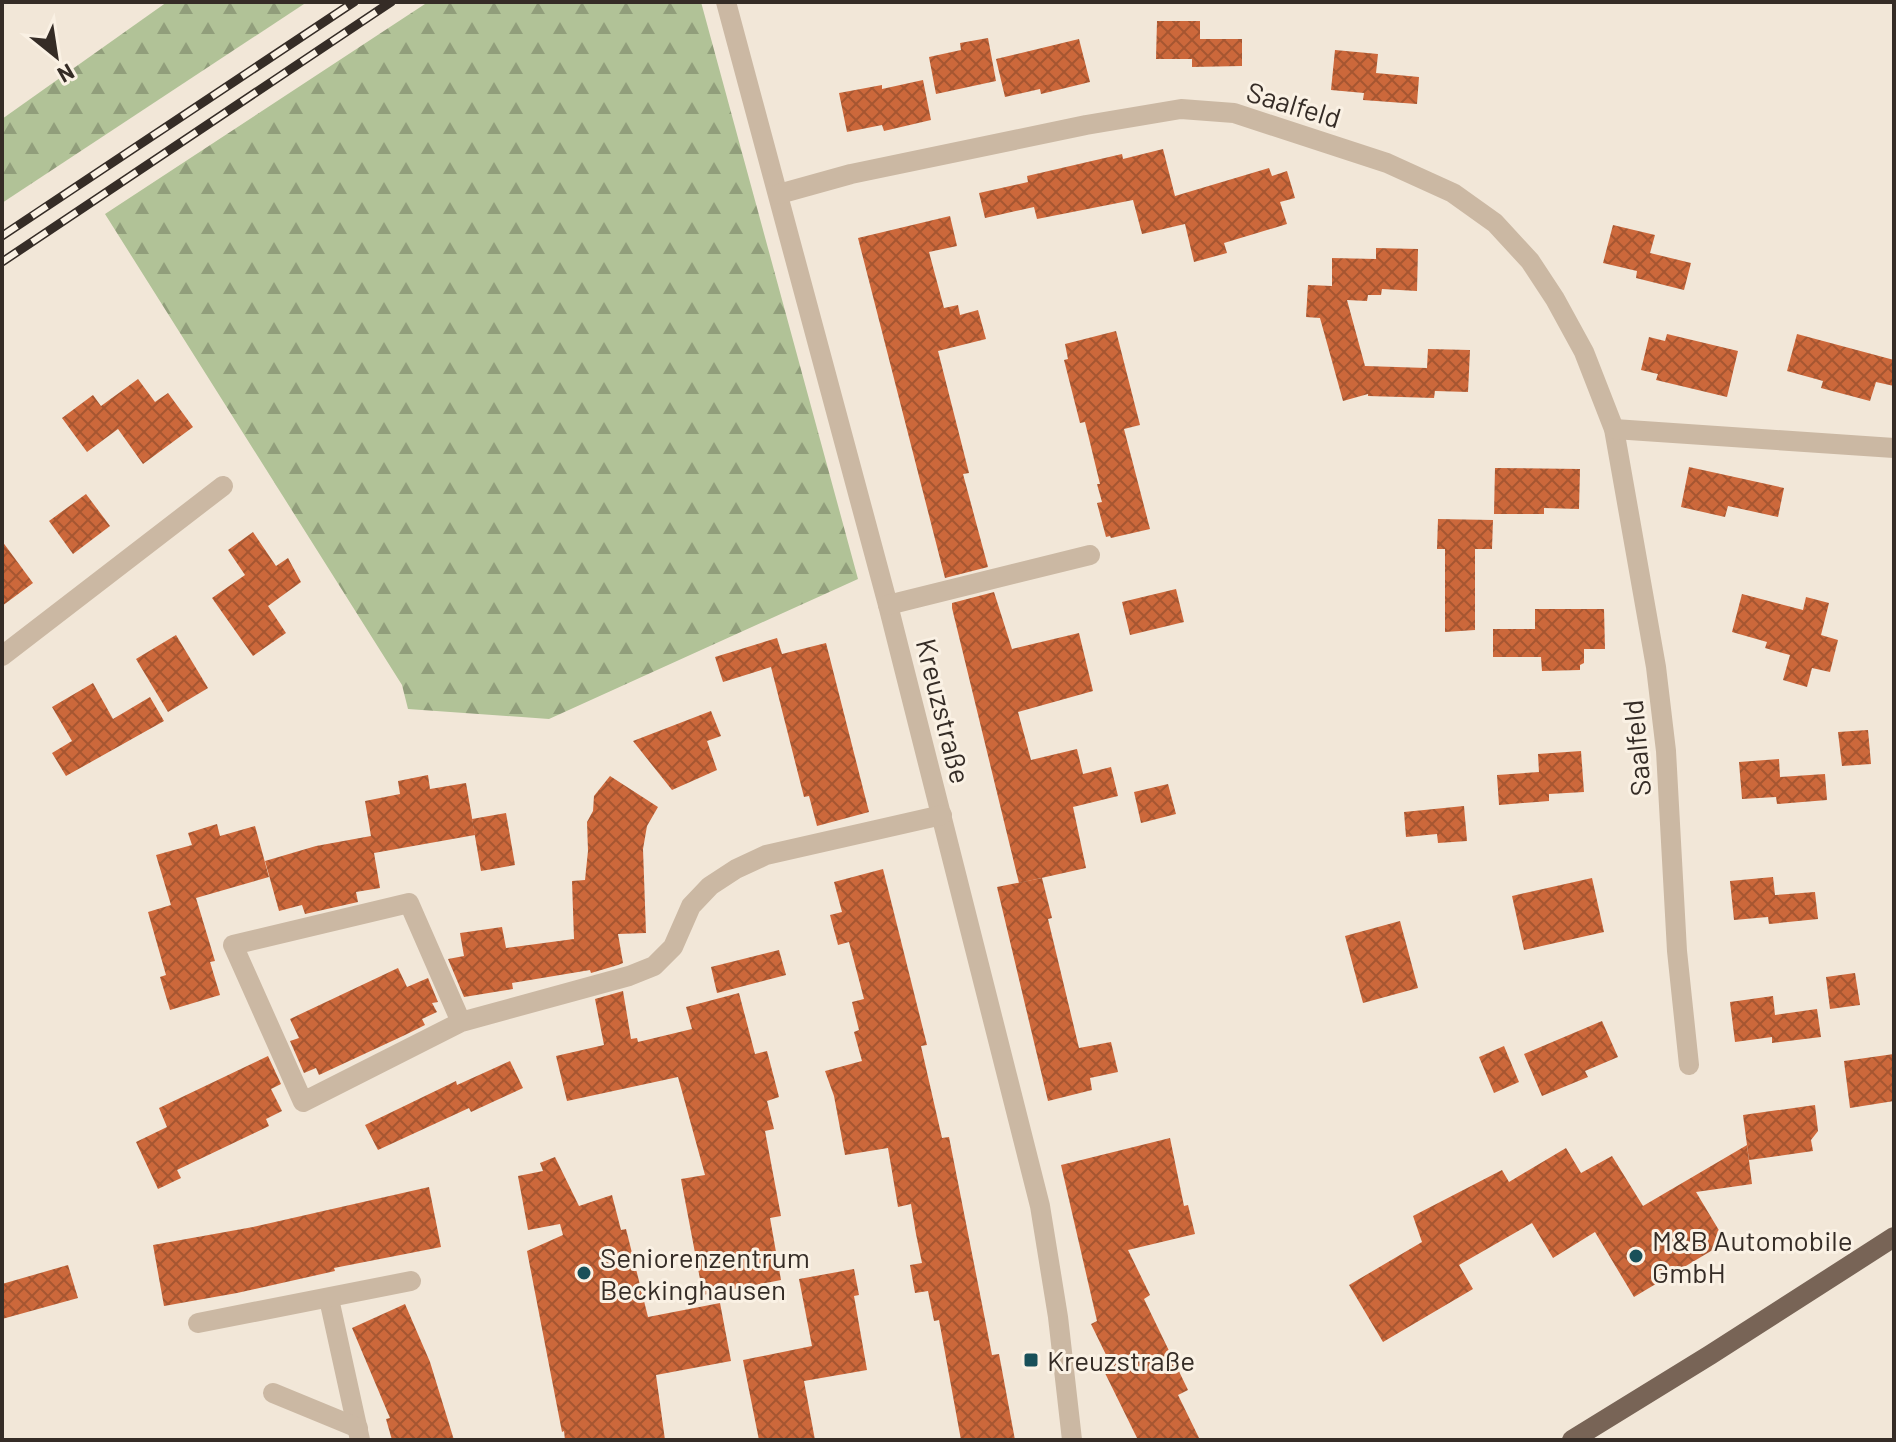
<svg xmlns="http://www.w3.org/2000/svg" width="1896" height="1442" viewBox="0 0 1896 1442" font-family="Barlow,sans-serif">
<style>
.forest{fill:url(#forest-firs)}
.building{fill:url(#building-cross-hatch)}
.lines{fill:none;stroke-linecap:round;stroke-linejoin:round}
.minor{stroke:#cbb8a3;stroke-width:20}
.major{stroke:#786456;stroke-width:20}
.rail-casing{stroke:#352c26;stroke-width:9}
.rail{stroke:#faf1e4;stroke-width:6;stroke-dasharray:18;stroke-linecap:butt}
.poi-dot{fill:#195059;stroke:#faf1e4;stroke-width:3}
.labels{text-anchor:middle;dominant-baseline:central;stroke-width:6;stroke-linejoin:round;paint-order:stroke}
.street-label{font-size:28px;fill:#352c26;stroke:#faf1e4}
.poi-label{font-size:28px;fill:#352c26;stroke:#faf1e4;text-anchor:start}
</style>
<defs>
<pattern id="forest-firs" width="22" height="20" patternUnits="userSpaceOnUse" patternTransform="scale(2)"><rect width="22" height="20" fill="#b1c297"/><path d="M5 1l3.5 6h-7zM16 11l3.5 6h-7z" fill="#919e7b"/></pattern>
<pattern id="building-cross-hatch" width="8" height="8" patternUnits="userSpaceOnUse" patternTransform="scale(2)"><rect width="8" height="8" fill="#cc683b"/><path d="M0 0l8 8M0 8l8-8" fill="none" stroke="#a65631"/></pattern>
</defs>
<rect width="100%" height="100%" fill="#f2e7d8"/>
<!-- forest -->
<g class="forest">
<polygon points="167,2 307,2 2,203 2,119"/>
<polygon points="428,2 701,2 858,579 549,719 408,709 402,685 105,214"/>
</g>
<!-- building -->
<g class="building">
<polygon points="1157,21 1200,21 1200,39 1242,39 1242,66 1192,67 1192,59 1156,59"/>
<polygon points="988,38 996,81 936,94 929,57 961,50 960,43"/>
<polygon points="1079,39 1090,82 1041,94 1040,89 1005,97 996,59"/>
<polygon points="1335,50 1378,54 1376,73 1419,77 1417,104 1363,100 1364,93 1331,90"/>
<polygon points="923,80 931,120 884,131 882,125 847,132 839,93 882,85 882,89"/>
<polygon points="1163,149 1175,196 1269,168 1272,176 1287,171 1295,198 1280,202 1287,224 1224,243 1227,253 1194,262 1185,224 1142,234 1133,200 1037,219 1034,207 985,218 979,193 1028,182 1027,176 1122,154 1123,159"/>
<polygon points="950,216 957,246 929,252 944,308 958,305 960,315 978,310 986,339 938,351 969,473 963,474 988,567 945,578 858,238"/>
<polygon points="1613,225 1655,235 1650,253 1691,263 1684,290 1636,278 1637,271 1603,263"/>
<polygon points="1376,248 1418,249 1417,291 1382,289 1381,295 1368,295 1367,301 1347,300 1365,366 1427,368 1428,349 1470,350 1468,392 1435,391 1434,398 1368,396 1368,394 1343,401 1320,318 1306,317 1308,285 1332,286 1332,258 1376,259"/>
<polygon points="1116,331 1140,425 1124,429 1150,529 1111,538 1110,536 1106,537 1097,503 1102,502 1097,484 1100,484 1085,422 1080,423 1064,360 1068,359 1065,344"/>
<polygon points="1667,334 1738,351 1727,397 1656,380 1658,374 1641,370 1649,337 1665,341"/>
<polygon points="1797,334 1894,360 1894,386 1876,382 1870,401 1821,388 1823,381 1787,371"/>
<polygon points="138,379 155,402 168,393 193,427 143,464 118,429 87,452 62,418 93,395 101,406"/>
<polygon points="1689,467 1784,488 1778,517 1728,506 1725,517 1681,507"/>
<polygon points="1495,468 1580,469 1579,509 1544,508 1544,514 1494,514"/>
<polygon points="86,494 110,526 73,554 49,521"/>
<polygon points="1438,519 1493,520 1492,549 1475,549 1475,630 1445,632 1445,549 1437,549"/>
<polygon points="253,532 276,566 288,558 301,582 268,606 286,633 253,656 212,598 245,575 228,550"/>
<polygon points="2,541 33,583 2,606"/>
<polygon points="1176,589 1184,622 1130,635 1122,602"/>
<polygon points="994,592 1012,649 1079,633 1093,691 1018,712 1031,760 1077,749 1083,774 1111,767 1118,796 1073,807 1086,868 1019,883 952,608 952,603"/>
<polygon points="1742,594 1803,610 1806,597 1829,603 1821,635 1838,640 1830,672 1812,668 1807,687 1783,680 1790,655 1765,648 1767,642 1732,632"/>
<polygon points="1535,609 1604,609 1605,649 1584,649 1584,663 1580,665 1580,670 1542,671 1541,657 1493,657 1493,629 1535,629"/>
<polygon points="176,635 208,688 168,712 136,659"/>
<polygon points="777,638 782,654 826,643 869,812 817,826 809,796 804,797 771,667 723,682 715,657"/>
<polygon points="93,683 113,719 150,697 164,721 66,776 52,753 72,741 52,707"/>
<polygon points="711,711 721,736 707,741 717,770 672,790 633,741"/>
<polygon points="1868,730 1871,764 1842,766 1838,732"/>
<polygon points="1581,751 1584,792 1549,794 1549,801 1499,805 1497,775 1539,772 1538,754"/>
<polygon points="1779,759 1780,777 1825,774 1827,800 1777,804 1776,797 1742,799 1739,762"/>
<polygon points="428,775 430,789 466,783 475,835 374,853 380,888 356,892 358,902 305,914 302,905 279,911 265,861 316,846 371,836 365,801 400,794 398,781"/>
<polygon points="610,776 658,807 647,826 643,849 646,933 618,934 623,963 618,965 591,973 590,970 512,983 513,989 464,997 448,959 464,956 460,933 502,927 506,948 574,939 572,881 585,880 588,851 587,822 593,811 594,796"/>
<polygon points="1168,784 1176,814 1141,823 1134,792"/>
<polygon points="1464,806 1467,841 1438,843 1437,834 1406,837 1404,812"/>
<polygon points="506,813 515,865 481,871 472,819"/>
<polygon points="217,824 220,836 255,826 269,877 196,898 215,961 210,962 220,995 170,1010 160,977 166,975 148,912 171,905 156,855 192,845 188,833"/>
<polygon points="883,869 927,1045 921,1046 942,1138 949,1137 992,1355 999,1354 1015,1440 961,1440 939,1320 934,1321 928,1291 915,1293 910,1265 922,1263 916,1234 911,1204 898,1207 888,1148 845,1155 834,1096 825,1071 862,1061 854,1032 859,1030 852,1002 864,999 849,942 838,945 830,915 842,912 834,882"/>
<polygon points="1773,877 1775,895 1815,892 1818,919 1769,924 1768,917 1734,920 1730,881"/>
<polygon points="1042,878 1052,918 1048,919 1079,1048 1111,1042 1118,1072 1090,1078 1092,1090 1048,1101 997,887"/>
<polygon points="1592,878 1604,932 1524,950 1512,896"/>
<polygon points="1400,921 1418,988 1363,1003 1345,936"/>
<polygon points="779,950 786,975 717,993 711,967"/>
<polygon points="398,968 407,987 428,978 438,1002 432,1003 437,1012 422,1019 425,1025 405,1035 319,1075 316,1068 304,1073 290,1041 299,1038 290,1019"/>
<polygon points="1855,973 1860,1005 1830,1009 1826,977"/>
<polygon points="623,991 631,1039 637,1038 638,1042 692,1029 686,1007 739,993 755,1054 767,1051 779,1097 767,1101 774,1129 765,1131 781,1216 770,1218 781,1280 703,1295 681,1179 705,1175 678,1077 567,1101 556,1056 604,1045 595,999"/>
<polygon points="1773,996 1775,1015 1817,1009 1821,1037 1772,1043 1772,1037 1735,1042 1730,1002"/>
<polygon points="1602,1021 1618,1057 1585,1071 1588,1077 1542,1096 1524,1054"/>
<polygon points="1504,1046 1519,1082 1494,1093 1479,1057"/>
<polygon points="1894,1054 1894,1101 1850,1108 1844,1061"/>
<polygon points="268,1056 281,1084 271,1089 282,1111 266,1119 269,1126 177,1170 181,1178 158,1189 136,1142 167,1127 159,1108"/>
<polygon points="510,1061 523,1088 471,1112 469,1108 378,1150 365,1125 456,1081 457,1085"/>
<polygon points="1815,1105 1818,1131 1811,1140 1813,1151 1749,1160 1743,1115"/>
<polygon points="1170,1138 1184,1206 1188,1205 1195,1234 1128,1250 1150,1295 1144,1299 1188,1390 1178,1395 1200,1440 1138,1440 1102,1367 1110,1363 1091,1324 1097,1321 1061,1165"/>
<polygon points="1747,1145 1752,1184 1696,1192 1726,1242 1634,1297 1595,1232 1553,1258 1532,1223 1459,1265 1473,1289 1383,1342 1349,1285 1422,1242 1413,1216 1502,1170 1509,1182 1566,1148 1581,1173 1612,1156 1643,1206"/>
<polygon points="555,1157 579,1206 612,1195 621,1230 626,1229 648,1317 720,1303 731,1361 656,1375 665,1440 565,1440 564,1431 562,1432 527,1251 563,1235 560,1224 528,1230 518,1176 543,1171 540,1163"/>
<polygon points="429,1187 441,1247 334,1268 335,1271 237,1293 164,1306 153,1245 253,1227"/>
<polygon points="68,1265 78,1298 2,1319 2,1284"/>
<polygon points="854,1269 859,1295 854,1296 867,1370 804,1381 815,1440 759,1440 743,1360 812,1346 799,1279"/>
<polygon points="405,1304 430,1362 454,1440 392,1440 386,1419 390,1418 352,1328"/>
</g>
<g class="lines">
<!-- minor -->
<g class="minor">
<polyline points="726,2 888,605 1040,1206 1058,1317 1072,1440"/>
<polyline points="779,194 851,174 1086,125 1181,109 1234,113 1387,163 1453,193 1495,223 1530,261 1555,299 1584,352 1614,429 1656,667 1666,751 1677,951 1689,1065"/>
<polyline points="1614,429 1894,448"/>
<polyline points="888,605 1090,555"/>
<polyline points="2,656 223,486"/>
<polyline points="461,1022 409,903 233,945 303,1102 461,1022 629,976 654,966 673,947 691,906 710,886 736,869 766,855 942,815"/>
<polyline points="329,1299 360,1440"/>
<polyline points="198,1323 411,1281"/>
<polyline points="273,1393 358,1428"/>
</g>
<!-- major -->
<polyline class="major" points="1572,1440 1710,1355 1894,1237"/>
<!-- rail casing -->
<g class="rail-casing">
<g id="rail">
<polyline points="2,236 354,2"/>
<polyline points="2,262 391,2"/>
</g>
</g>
<!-- rail -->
<use href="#rail" class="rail"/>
</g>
<!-- markers -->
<g class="poi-dot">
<circle cx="1636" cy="1256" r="8"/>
<circle cx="584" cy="1273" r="8"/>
<rect x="1023" y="1352" width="16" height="16" rx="4"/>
</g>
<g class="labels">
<!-- street labels -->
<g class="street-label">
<text transform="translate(1294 104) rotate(17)">Saalfeld</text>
<text transform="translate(944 711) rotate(76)">Kreuzstraße</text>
<text transform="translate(1636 748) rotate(-95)">Saalfeld</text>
</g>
<!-- poi labels -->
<g class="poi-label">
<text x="1652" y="1240">M&amp;B Automobile<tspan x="1652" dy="32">GmbH</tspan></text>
<text x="600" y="1257">Seniorenzentrum<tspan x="600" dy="32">Beckinghausen</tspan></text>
<text x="1047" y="1360">Kreuzstraße</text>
</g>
</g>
<!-- border -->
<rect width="1896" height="1442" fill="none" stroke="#352c26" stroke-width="8"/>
<!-- north arrow -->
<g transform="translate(56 56) rotate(150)" stroke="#faf1e4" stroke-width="6" paint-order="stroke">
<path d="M0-6L14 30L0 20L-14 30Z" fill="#352c26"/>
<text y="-12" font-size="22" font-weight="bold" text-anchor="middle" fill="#352c26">N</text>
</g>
</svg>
